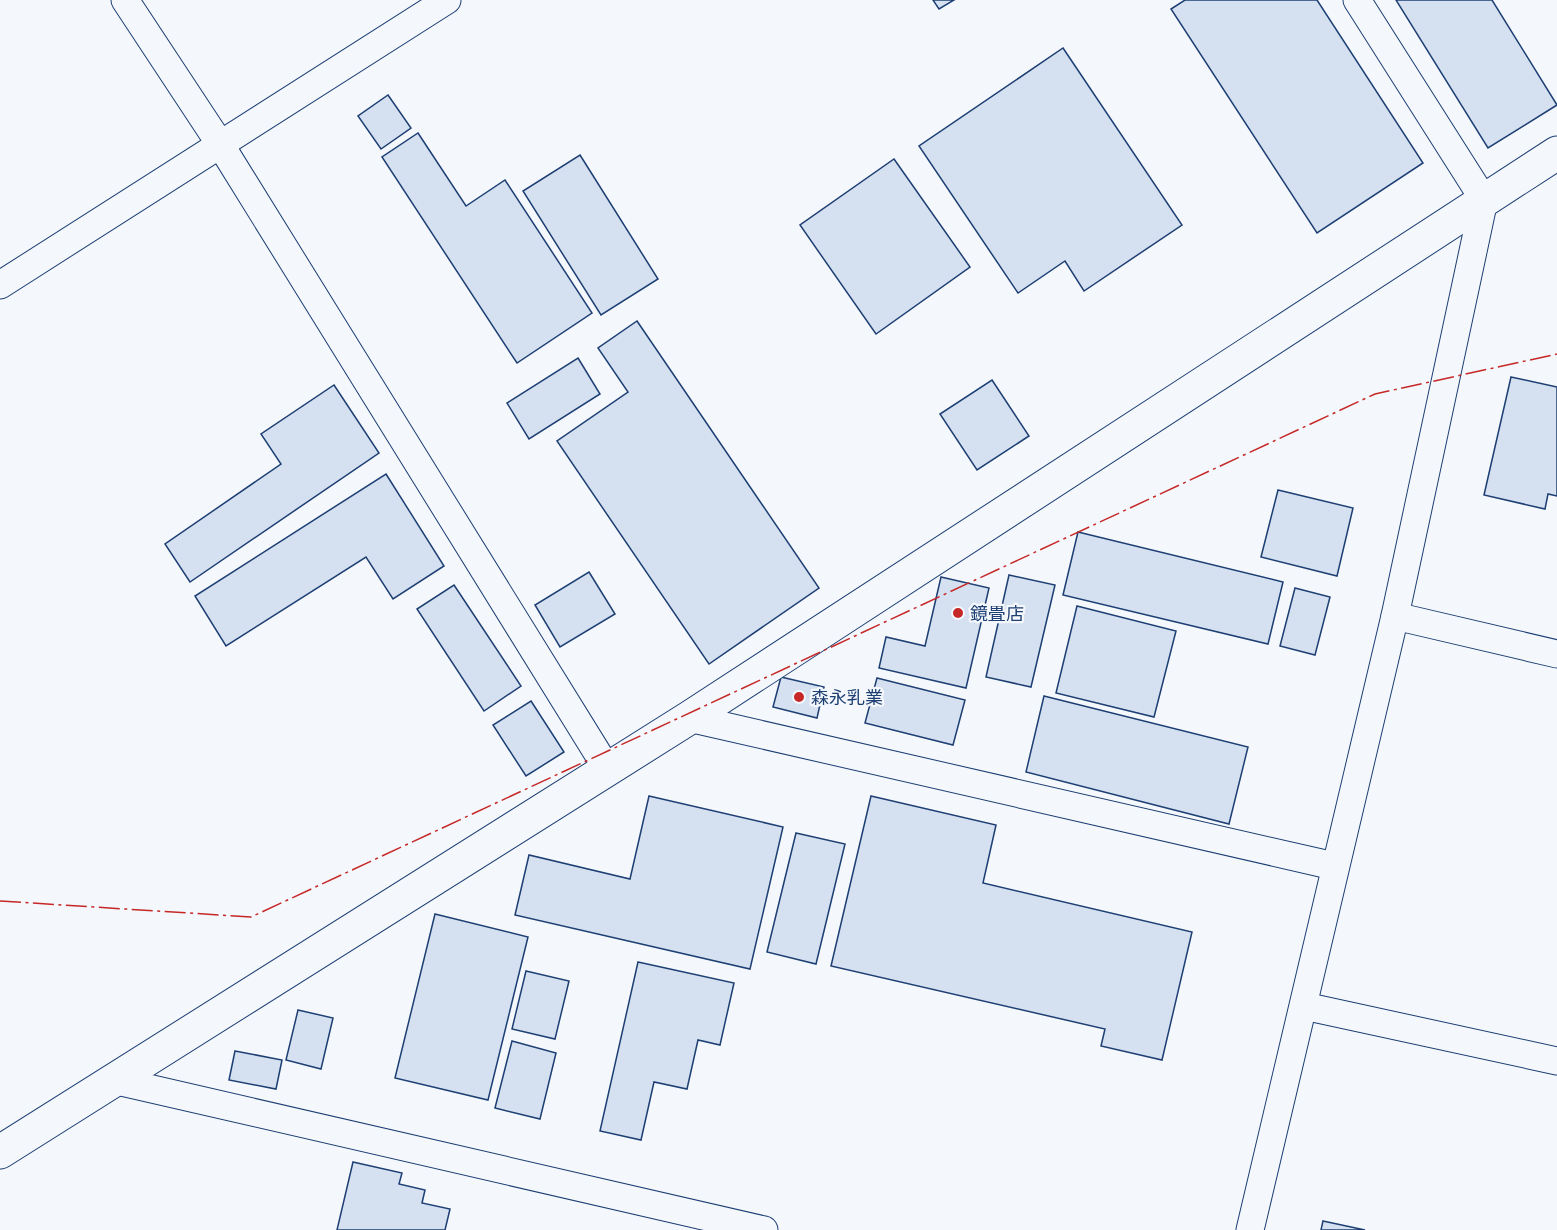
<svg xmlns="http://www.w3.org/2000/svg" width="1557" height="1230" viewBox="0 0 1557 1230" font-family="'Open Sans','Noto Sans JP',sans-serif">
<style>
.building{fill:#d5e0f0;stroke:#1d3f73;stroke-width:1.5}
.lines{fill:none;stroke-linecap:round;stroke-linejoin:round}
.street-casing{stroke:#1d3f73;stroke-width:29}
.secondary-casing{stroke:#1d3f73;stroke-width:35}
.street{stroke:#f4f7fb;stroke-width:27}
.secondary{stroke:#f4f7fb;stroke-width:33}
.power{stroke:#c62828;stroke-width:1.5;stroke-dasharray:21 4.5 3 4.5;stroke-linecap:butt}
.poi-dot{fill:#c62828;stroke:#f4f7fb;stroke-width:2}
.labels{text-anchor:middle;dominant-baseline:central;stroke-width:4.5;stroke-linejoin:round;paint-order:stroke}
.poi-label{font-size:18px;fill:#1d3f73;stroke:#f4f7fb;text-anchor:start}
</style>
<rect width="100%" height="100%" fill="#f4f7fb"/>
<!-- building -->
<g class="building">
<polygon points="933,0 954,0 939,9"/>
<polygon points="1185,0 1317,0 1423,163 1317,233 1171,9"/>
<polygon points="1396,0 1492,0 1557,105 1488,148"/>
<polygon points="1063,48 1182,225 1084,291 1065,261 1018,293 919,146"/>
<polygon points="388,95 411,128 381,149 358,116"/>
<polygon points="418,133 466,206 505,180 592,313 517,363 382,157"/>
<polygon points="580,155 658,279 601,315 523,191"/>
<polygon points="894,159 970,267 876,334 800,225"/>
<polygon points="637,321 819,588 709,664 557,441 628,392 598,348"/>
<polygon points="578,358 600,394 529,439 507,403"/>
<polygon points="1511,377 1557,387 1557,496 1548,494 1545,509 1484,495"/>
<polygon points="992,380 1029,436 977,470 940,414"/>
<polygon points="334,385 379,453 190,582 165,544 281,464 261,434"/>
<polygon points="386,474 444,566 393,599 366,557 226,646 195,596"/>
<polygon points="1278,490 1353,508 1337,576 1261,557"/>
<polygon points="1078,532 1283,582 1268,644 1063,595"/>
<polygon points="589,572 615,614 560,647 535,605"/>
<polygon points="1009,575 1055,585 1031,687 986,677"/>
<polygon points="941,577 989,588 966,688 879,668 886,637 925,646"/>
<polygon points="454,585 521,686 484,711 417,609"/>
<polygon points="1295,588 1330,597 1315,655 1280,646"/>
<polygon points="1077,606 1176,631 1154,717 1056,693"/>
<polygon points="781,677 824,687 817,718 773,707"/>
<polygon points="877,678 965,700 953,745 865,723"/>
<polygon points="1044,696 1248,747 1229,824 1026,772"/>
<polygon points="531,701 564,752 526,776 493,725"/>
<polygon points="649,796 783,827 750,969 515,915 529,855 630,879"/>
<polygon points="871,796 996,825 983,883 1192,932 1162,1060 1101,1046 1105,1029 831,966"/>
<polygon points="796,833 845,844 816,964 767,952"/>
<polygon points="435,914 528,937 488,1100 395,1078"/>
<polygon points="638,962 734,983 720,1045 698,1040 687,1089 654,1082 641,1140 600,1131"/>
<polygon points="526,971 569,981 555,1039 512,1029"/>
<polygon points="298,1010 333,1018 321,1069 286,1060"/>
<polygon points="512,1041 556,1053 540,1119 495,1108"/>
<polygon points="235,1051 282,1060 276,1089 229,1080"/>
<polygon points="353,1162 402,1173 399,1184 425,1190 422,1203 450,1209 445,1230 337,1230"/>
<polygon points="1323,1221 1365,1230 1321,1230"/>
</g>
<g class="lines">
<!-- street casing -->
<g class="street-casing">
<g id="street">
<polyline points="125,0 220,144 608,770"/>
<polyline points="0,285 447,0"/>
<polyline points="1395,616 1557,654"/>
<polyline points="689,718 1334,866"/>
<polyline points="1304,1006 1557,1061"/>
<polyline points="113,1080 764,1230"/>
<polyline points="1250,1230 1395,616 1484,200 1357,0"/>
</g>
</g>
<!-- secondary casing -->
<g class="secondary-casing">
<polyline id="secondary" points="0,1152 689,718 1557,153"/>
</g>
<!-- street -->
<use href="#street" class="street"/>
<!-- secondary -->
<use href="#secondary" class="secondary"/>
<!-- power -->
<polyline class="power" points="0,901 251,917 1375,394 1557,354"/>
</g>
<!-- markers -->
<g class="poi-dot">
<circle cx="958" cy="613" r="6"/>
<circle cx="799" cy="697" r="6"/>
</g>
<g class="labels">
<!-- poi labels -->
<g class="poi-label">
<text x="970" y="613">鏡畳店</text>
<text x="811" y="697">森永乳業</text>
</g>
</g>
</svg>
